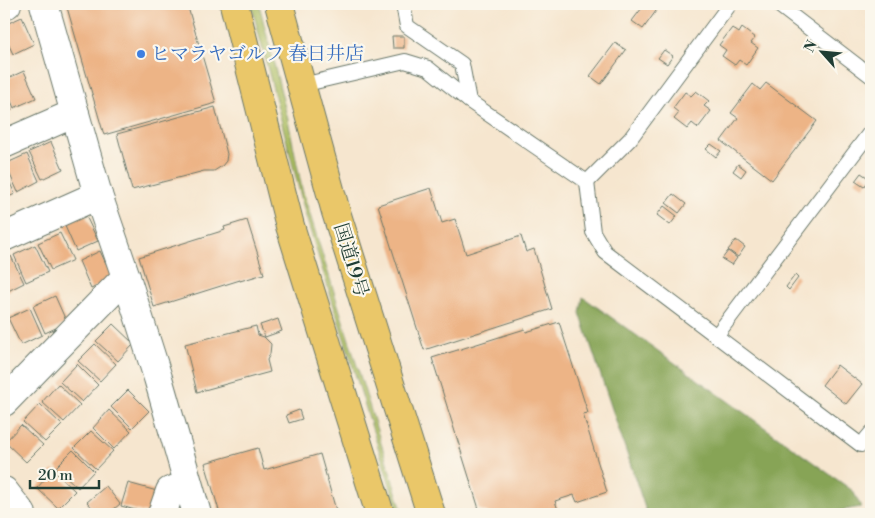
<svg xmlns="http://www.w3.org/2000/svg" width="875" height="518" viewBox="0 0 875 518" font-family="'Libre Bodoni','Noto Serif JP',serif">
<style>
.green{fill:#aabc60;stroke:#647c4a}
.forest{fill:#87a456;stroke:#537045}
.building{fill:#edb486}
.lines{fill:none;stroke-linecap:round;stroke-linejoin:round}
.lane-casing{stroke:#6a786a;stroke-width:16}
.street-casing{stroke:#6a786a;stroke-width:30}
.highway-casing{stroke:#6a786a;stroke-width:30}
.lane{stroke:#fff;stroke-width:14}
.street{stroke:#fff;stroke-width:28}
.highway{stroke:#eac769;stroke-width:28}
.shop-dot{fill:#3f7fe0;stroke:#fbf7ec;stroke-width:2}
.labels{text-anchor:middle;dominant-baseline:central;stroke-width:4.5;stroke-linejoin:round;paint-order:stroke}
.shop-label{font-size:19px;fill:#366cbe;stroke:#fbf7ec;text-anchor:start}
.street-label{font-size:19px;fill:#1f3d34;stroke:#fbf7ec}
</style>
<rect width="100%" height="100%" fill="#fbf7ec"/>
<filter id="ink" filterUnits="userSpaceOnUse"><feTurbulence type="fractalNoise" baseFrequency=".02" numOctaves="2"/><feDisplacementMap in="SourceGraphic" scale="10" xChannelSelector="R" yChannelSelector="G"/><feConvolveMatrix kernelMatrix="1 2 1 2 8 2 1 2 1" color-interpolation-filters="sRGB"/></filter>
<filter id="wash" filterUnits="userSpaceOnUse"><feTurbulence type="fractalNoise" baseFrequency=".0096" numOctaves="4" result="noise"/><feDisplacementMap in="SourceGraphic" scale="20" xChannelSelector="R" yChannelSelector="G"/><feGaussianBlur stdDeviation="1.12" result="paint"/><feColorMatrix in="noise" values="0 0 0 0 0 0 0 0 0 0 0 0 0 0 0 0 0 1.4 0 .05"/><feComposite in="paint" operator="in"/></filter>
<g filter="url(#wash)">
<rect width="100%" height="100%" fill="#f6e6cf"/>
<!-- green -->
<polygon class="green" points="251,4 259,4 288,120 302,189 403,514 399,514 307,220"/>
<!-- forest -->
<polygon class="forest" points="583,297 853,491 861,507 822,514 647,514 580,313"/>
<g id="blocks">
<!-- building -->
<g class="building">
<polygon points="66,4 187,4 216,103 104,135"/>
<polygon points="645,4 661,4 643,29 632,21"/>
<polygon points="22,17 34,44 13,54 4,35 4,25"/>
<polygon points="732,28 739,33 742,28 755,38 751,43 758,48 746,65 739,60 735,65 722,56 726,50 719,45"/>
<polygon points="392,36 404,36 404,48 393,48"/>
<polygon points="615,43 626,50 601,84 590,76"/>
<polygon points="664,50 673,56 667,64 658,58"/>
<polygon points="24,71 36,98 14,108 4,85 4,80"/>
<polygon points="766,83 817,121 772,180 721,141 738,118 731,113 753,84 760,90"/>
<polygon points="696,91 709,101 704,106 711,111 698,128 692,123 687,129 674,119 679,113 673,108 685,92 691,96"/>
<polygon points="4,92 12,110 4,114"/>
<polygon points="215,107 227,154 226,161 222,166 214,171 204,171 132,190 117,134"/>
<polygon points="51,142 63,169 42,179 29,152"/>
<polygon points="711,144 721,151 716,157 706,149"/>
<polygon points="27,154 39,181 18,192 5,164"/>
<polygon points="738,164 746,170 741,177 733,171"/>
<polygon points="4,170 15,194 4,199"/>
<polygon points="861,173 870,179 864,187 855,181"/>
<polygon points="431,188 442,223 455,219 466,254 521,236 526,252 534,249 552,309 424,350 378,205"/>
<polygon points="673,194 686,204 679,213 666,203"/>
<polygon points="664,206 677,216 670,225 657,215"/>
<polygon points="85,214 98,241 76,251 64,224"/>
<polygon points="247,220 264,274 240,281 240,280 154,307 139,257 225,230 224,227"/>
<polygon points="60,233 73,260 51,270 38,243"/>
<polygon points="736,240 745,247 738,257 728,250"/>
<polygon points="35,245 48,272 26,282 14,255"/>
<polygon points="100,251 113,278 91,289 79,261"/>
<polygon points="728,251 737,258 732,265 722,259"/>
<polygon points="11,256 24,283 4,293 4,260"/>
<polygon points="795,275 798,278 789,290 786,287"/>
<polygon points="55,296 67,323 45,333 33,306"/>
<polygon points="30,308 42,335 21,345 8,318"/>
<polygon points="278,319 282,331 265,337 260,325"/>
<polygon points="559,322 588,413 583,414 607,492 577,502 574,495 555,501 558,510 546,514 527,514 526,510 512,514 491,514 479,509 432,358 525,329 526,332"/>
<polygon points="113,324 134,344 118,361 96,341"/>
<polygon points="256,326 258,335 264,337 271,344 270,354 267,360 270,372 197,392 185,344"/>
<polygon points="95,344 116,364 100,381 78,361"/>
<polygon points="77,364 98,385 82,402 60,382"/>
<polygon points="837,365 862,384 846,404 822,385"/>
<polygon points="58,384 80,405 64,422 42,402"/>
<polygon points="128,390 149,411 132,428 111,407"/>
<polygon points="40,404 62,425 45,442 23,422"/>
<polygon points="109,410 131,431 114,449 93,428"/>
<polygon points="299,410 302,419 289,423 286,415"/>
<polygon points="21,425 43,445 26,462 5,442"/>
<polygon points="91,431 113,451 96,469 74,448"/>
<polygon points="258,448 264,470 320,454 337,514 220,514 205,463"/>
<polygon points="73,450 94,471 78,488 56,467"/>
<polygon points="53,470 75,491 58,508 37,488"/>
<polygon points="128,483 157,491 150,514 121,506"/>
<polygon points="106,486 120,504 108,514 98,514 87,502"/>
</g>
</g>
</g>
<g filter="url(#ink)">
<use href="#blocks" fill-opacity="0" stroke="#6a786a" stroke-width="1"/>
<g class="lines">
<!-- lane casing -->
<g class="lane-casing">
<g id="lane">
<polyline points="403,4 407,26 462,64 469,101"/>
<polyline points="777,4 871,76"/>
<polyline points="302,85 405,61 428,68 469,101 587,182 593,232 605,252 861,445 871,433"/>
<polyline points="587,182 630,139 730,4"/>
<polyline points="716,336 871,131"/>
</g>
</g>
<!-- street casing -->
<g class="street-casing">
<g id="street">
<polyline points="44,4 98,195 126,277 158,378 197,514"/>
<polyline points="4,5 7,4"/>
<polyline points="4,144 75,113"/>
<polyline points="4,237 98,195"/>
<polyline points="4,402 126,277"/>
<polyline points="4,491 22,514"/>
<polyline points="162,514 170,491 188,485"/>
</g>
</g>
<!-- highway casing -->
<g class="highway-casing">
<g id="highway">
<polyline points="234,4 290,226 380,514"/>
<polyline points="279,4 336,212 431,514"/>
</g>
</g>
<!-- lane -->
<use href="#lane" class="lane"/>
<!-- street -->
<use href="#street" class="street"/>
<!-- highway -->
<use href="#highway" class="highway"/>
</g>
</g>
<!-- markers -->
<circle class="shop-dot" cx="141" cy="54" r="5"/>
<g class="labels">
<!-- shop labels -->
<g class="shop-label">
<text x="151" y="54">ヒマラヤゴルフ 春日井店</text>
</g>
<!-- street labels -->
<g class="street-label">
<text transform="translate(351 260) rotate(73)">国道19号</text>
</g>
</g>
<!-- margin -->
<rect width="875" height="518" fill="none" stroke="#fbf7ec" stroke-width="20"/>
<!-- north arrow -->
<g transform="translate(822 52) rotate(297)" stroke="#fbf7ec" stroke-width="4" paint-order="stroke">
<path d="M0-4L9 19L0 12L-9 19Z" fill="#1f3d34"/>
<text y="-8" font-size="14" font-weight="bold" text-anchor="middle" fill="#1f3d34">N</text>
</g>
<!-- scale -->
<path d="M30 480v8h69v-8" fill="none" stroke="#1f3d34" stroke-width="2.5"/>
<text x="38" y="480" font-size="15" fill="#1f3d34" stroke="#fbf7ec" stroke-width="4" paint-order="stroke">20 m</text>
</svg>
